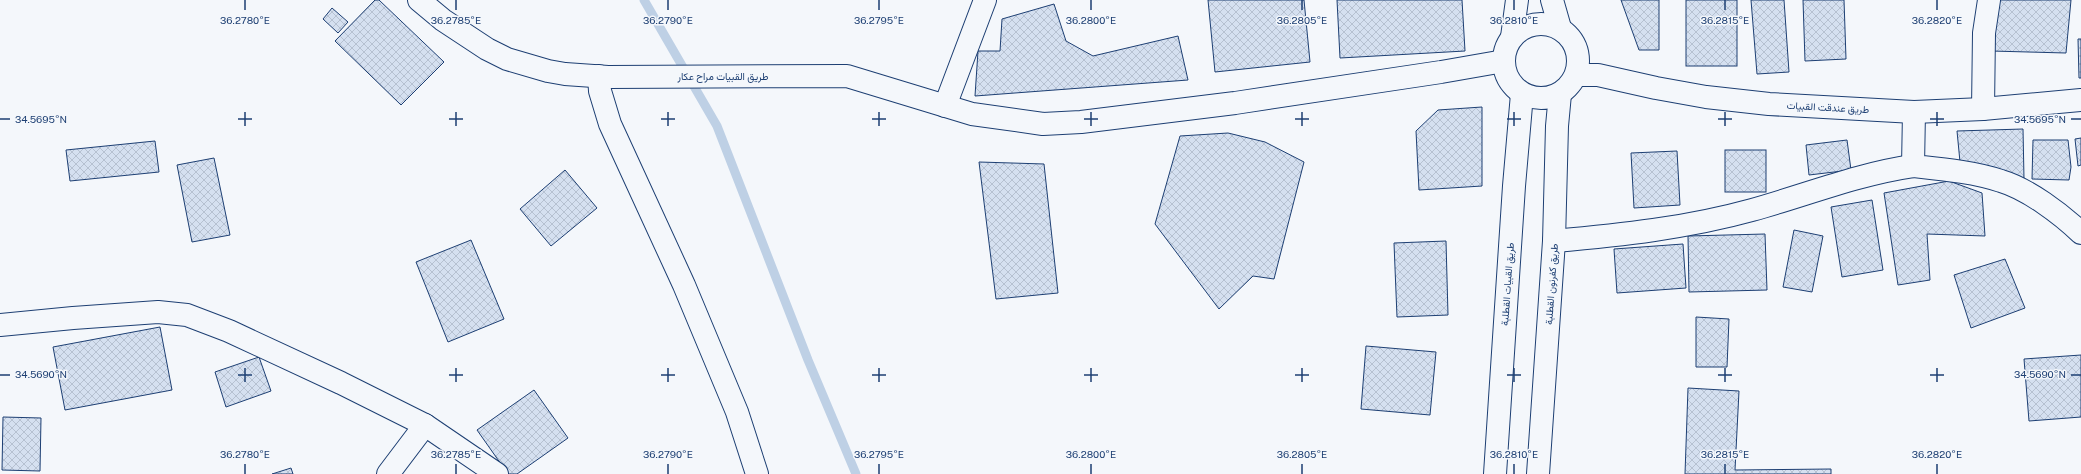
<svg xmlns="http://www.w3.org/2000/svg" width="2081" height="474" viewBox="0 0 2081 474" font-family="'Public Sans',Vazirmatn,sans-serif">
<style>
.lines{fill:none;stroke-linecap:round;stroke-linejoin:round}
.stream{stroke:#bed0e5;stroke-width:9}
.building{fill:url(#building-cross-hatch);stroke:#1d3f73}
.street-casing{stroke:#1d3f73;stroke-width:24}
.secondary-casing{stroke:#1d3f73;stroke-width:24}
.street{stroke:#f4f7fb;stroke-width:22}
.secondary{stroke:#f4f7fb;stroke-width:22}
.ticks{fill:none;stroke:#1d3f73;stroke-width:1.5}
.labels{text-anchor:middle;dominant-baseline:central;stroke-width:3;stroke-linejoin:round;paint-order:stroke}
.street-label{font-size:10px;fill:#1d3f73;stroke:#f4f7fb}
.ticks-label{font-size:10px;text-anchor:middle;fill:#1d3f73;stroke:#f4f7fb;stroke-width:3;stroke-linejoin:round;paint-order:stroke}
</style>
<defs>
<pattern id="building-cross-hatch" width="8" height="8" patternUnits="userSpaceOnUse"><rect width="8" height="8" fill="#d5e0f0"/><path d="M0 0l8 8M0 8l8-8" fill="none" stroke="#b6c1d1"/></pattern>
</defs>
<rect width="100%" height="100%" fill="#f4f7fb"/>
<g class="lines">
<!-- stream -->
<polyline class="stream" points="644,0 717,126 808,360 856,474"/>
</g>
<!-- building -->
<g class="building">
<polygon points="375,0 379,0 444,62 401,105 335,41"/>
<polygon points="1208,0 1304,0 1310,62 1215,72"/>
<polygon points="1337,0 1462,0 1465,51 1340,58"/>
<polygon points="1621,0 1659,0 1659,50 1639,50"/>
<rect x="1686" y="0" width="51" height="66"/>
<polygon points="1751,0 1784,0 1789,72 1757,74"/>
<polygon points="1803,0 1844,0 1846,59 1805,61"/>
<polygon points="1998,0 2071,0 2066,53 1991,51"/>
<polygon points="1054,4 1066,41 1093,56 1178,36 1188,80 975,96 978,51 1000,51 1002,19"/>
<polygon points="332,8 348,22 338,33 323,19"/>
<polygon points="2078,39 2081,39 2081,78 2079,78"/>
<polygon points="1482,107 1482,186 1419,190 1416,131 1438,110"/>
<polygon points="2023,129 2024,179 1960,162 1957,131"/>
<polygon points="1228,133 1265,142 1304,162 1274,279 1253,276 1219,309 1155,224 1180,136"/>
<polygon points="2081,138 2081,165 2078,166 2075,139"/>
<polygon points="1847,140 1851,170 1809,175 1806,145"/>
<polygon points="2033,140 2068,140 2071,167 2069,180 2032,179"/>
<polygon points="155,141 159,172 70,181 66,150"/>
<rect x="1725" y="150" width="41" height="42"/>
<polygon points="1677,151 1680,205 1634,208 1631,153"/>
<polygon points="214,158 230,235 192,242 177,165"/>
<polygon points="979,162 1044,164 1058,293 996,299"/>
<polygon points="565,170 597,208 551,246 520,209"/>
<polygon points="1949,181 1982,193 1985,236 1927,234 1930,280 1898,285 1884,193"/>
<polygon points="1872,200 1883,270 1842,277 1831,207"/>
<polygon points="1794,230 1823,236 1812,292 1783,287"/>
<polygon points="1765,234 1767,290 1689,292 1688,236"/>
<polygon points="471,240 504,319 448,342 416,262"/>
<polygon points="1446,241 1448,315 1397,317 1394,243"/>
<polygon points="1683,244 1686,288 1617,293 1614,249"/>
<polygon points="2005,259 2025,308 1971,328 1954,275"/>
<polygon points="1696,317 1729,319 1727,367 1696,367"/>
<polygon points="160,327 172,390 65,410 53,347"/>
<polygon points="1366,346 1436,352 1430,415 1361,409"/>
<polygon points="2081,355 2081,417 2029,421 2024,359"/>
<polygon points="259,357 271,391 226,407 215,372"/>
<polygon points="1688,388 1739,391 1735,470 1831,469 1831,474 1685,474"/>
<polygon points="534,390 568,438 517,474 508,474 477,430"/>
<polygon points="3,417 41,418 40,471 2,470"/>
<polygon points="291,468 293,474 272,474"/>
</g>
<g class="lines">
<!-- street casing -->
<g class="street-casing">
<g id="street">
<polyline points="599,76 600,91 610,124 684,285 737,412 757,474"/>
<polyline points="945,106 985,0"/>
<polyline points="1983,109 1984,33 1989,0"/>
<path d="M1914,112L1913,166C1941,169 1975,172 2001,181C2028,189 2061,214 2081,233"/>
<path d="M1554,241C1621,235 1687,228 1752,210C1806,195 1858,174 1913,166"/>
<polyline points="0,325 73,318 158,312 187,315 229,331 341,383 425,425 497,474"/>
<polyline points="388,474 425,425"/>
</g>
</g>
<!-- secondary casing -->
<g class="secondary-casing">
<g id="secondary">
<polyline points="419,0 443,20 487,49 507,59 548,71 565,74 608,77 847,76 972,114 1043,124 1081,122 1235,103 1441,72 1504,61"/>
<polyline points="1552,0 1560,28"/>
<circle cx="1541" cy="61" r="37"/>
<polyline points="1512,37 1517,0"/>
<polyline points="1576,75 1598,75 1656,88 1706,97 1769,104 1914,112 1983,109 2081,100"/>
<polyline points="1495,474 1514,186 1522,94"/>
<polyline points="1538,474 1554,241 1557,126 1560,94"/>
</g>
</g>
<!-- street -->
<use href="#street" class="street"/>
<!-- secondary -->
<use href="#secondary" class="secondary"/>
</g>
<!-- ticks -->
<path class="ticks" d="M245,0V10M456,0V10M668,0V10M879,0V10M1091,0V10M1302,0V10M1514,0V10M1725,0V10M1937,0V10M245,112V126M456,112V126M668,112V126M879,112V126M1091,112V126M1302,112V126M1514,112V126M1725,112V126M1937,112V126M0,119H10M238,119H252M449,119H463M661,119H675M872,119H886M1084,119H1098M1295,119H1309M1507,119H1521M1718,119H1732M1930,119H1944M2071,119H2081M245,368V382M456,368V382M668,368V382M879,368V382M1091,368V382M1302,368V382M1514,368V382M1725,368V382M1937,368V382M0,375H10M238,375H252M449,375H463M661,375H675M872,375H886M1084,375H1098M1295,375H1309M1507,375H1521M1718,375H1732M1930,375H1944M2071,375H2081M245,464V474M456,464V474M668,464V474M879,464V474M1091,464V474M1302,464V474M1514,464V474M1725,464V474M1937,464V474"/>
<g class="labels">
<!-- street labels -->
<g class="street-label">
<text x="723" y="76">طريق القبيات مراح عكار</text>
<text transform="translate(1828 107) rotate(3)">طريق عندقت القبيات</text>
<text transform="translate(1507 284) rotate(-86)">طريق القبيات القطلبة</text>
<text transform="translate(1551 284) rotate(-86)">طريق كفرنون القطلبة</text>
</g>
</g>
<g class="ticks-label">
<text x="245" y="24">36.2780°E</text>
<text x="456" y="24">36.2785°E</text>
<text x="668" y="24">36.2790°E</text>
<text x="879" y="24">36.2795°E</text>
<text x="1091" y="24">36.2800°E</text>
<text x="1302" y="24">36.2805°E</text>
<text x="1514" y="24">36.2810°E</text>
<text x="1725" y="24">36.2815°E</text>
<text x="1937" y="24">36.2820°E</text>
<text x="41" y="123">34.5695°N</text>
<text x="2040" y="123">34.5695°N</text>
<text x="41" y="378">34.5690°N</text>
<text x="2040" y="378">34.5690°N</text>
<text x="245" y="458">36.2780°E</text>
<text x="456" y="458">36.2785°E</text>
<text x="668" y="458">36.2790°E</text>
<text x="879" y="458">36.2795°E</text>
<text x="1091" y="458">36.2800°E</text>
<text x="1302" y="458">36.2805°E</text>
<text x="1514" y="458">36.2810°E</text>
<text x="1725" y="458">36.2815°E</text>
<text x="1937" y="458">36.2820°E</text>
</g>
</svg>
